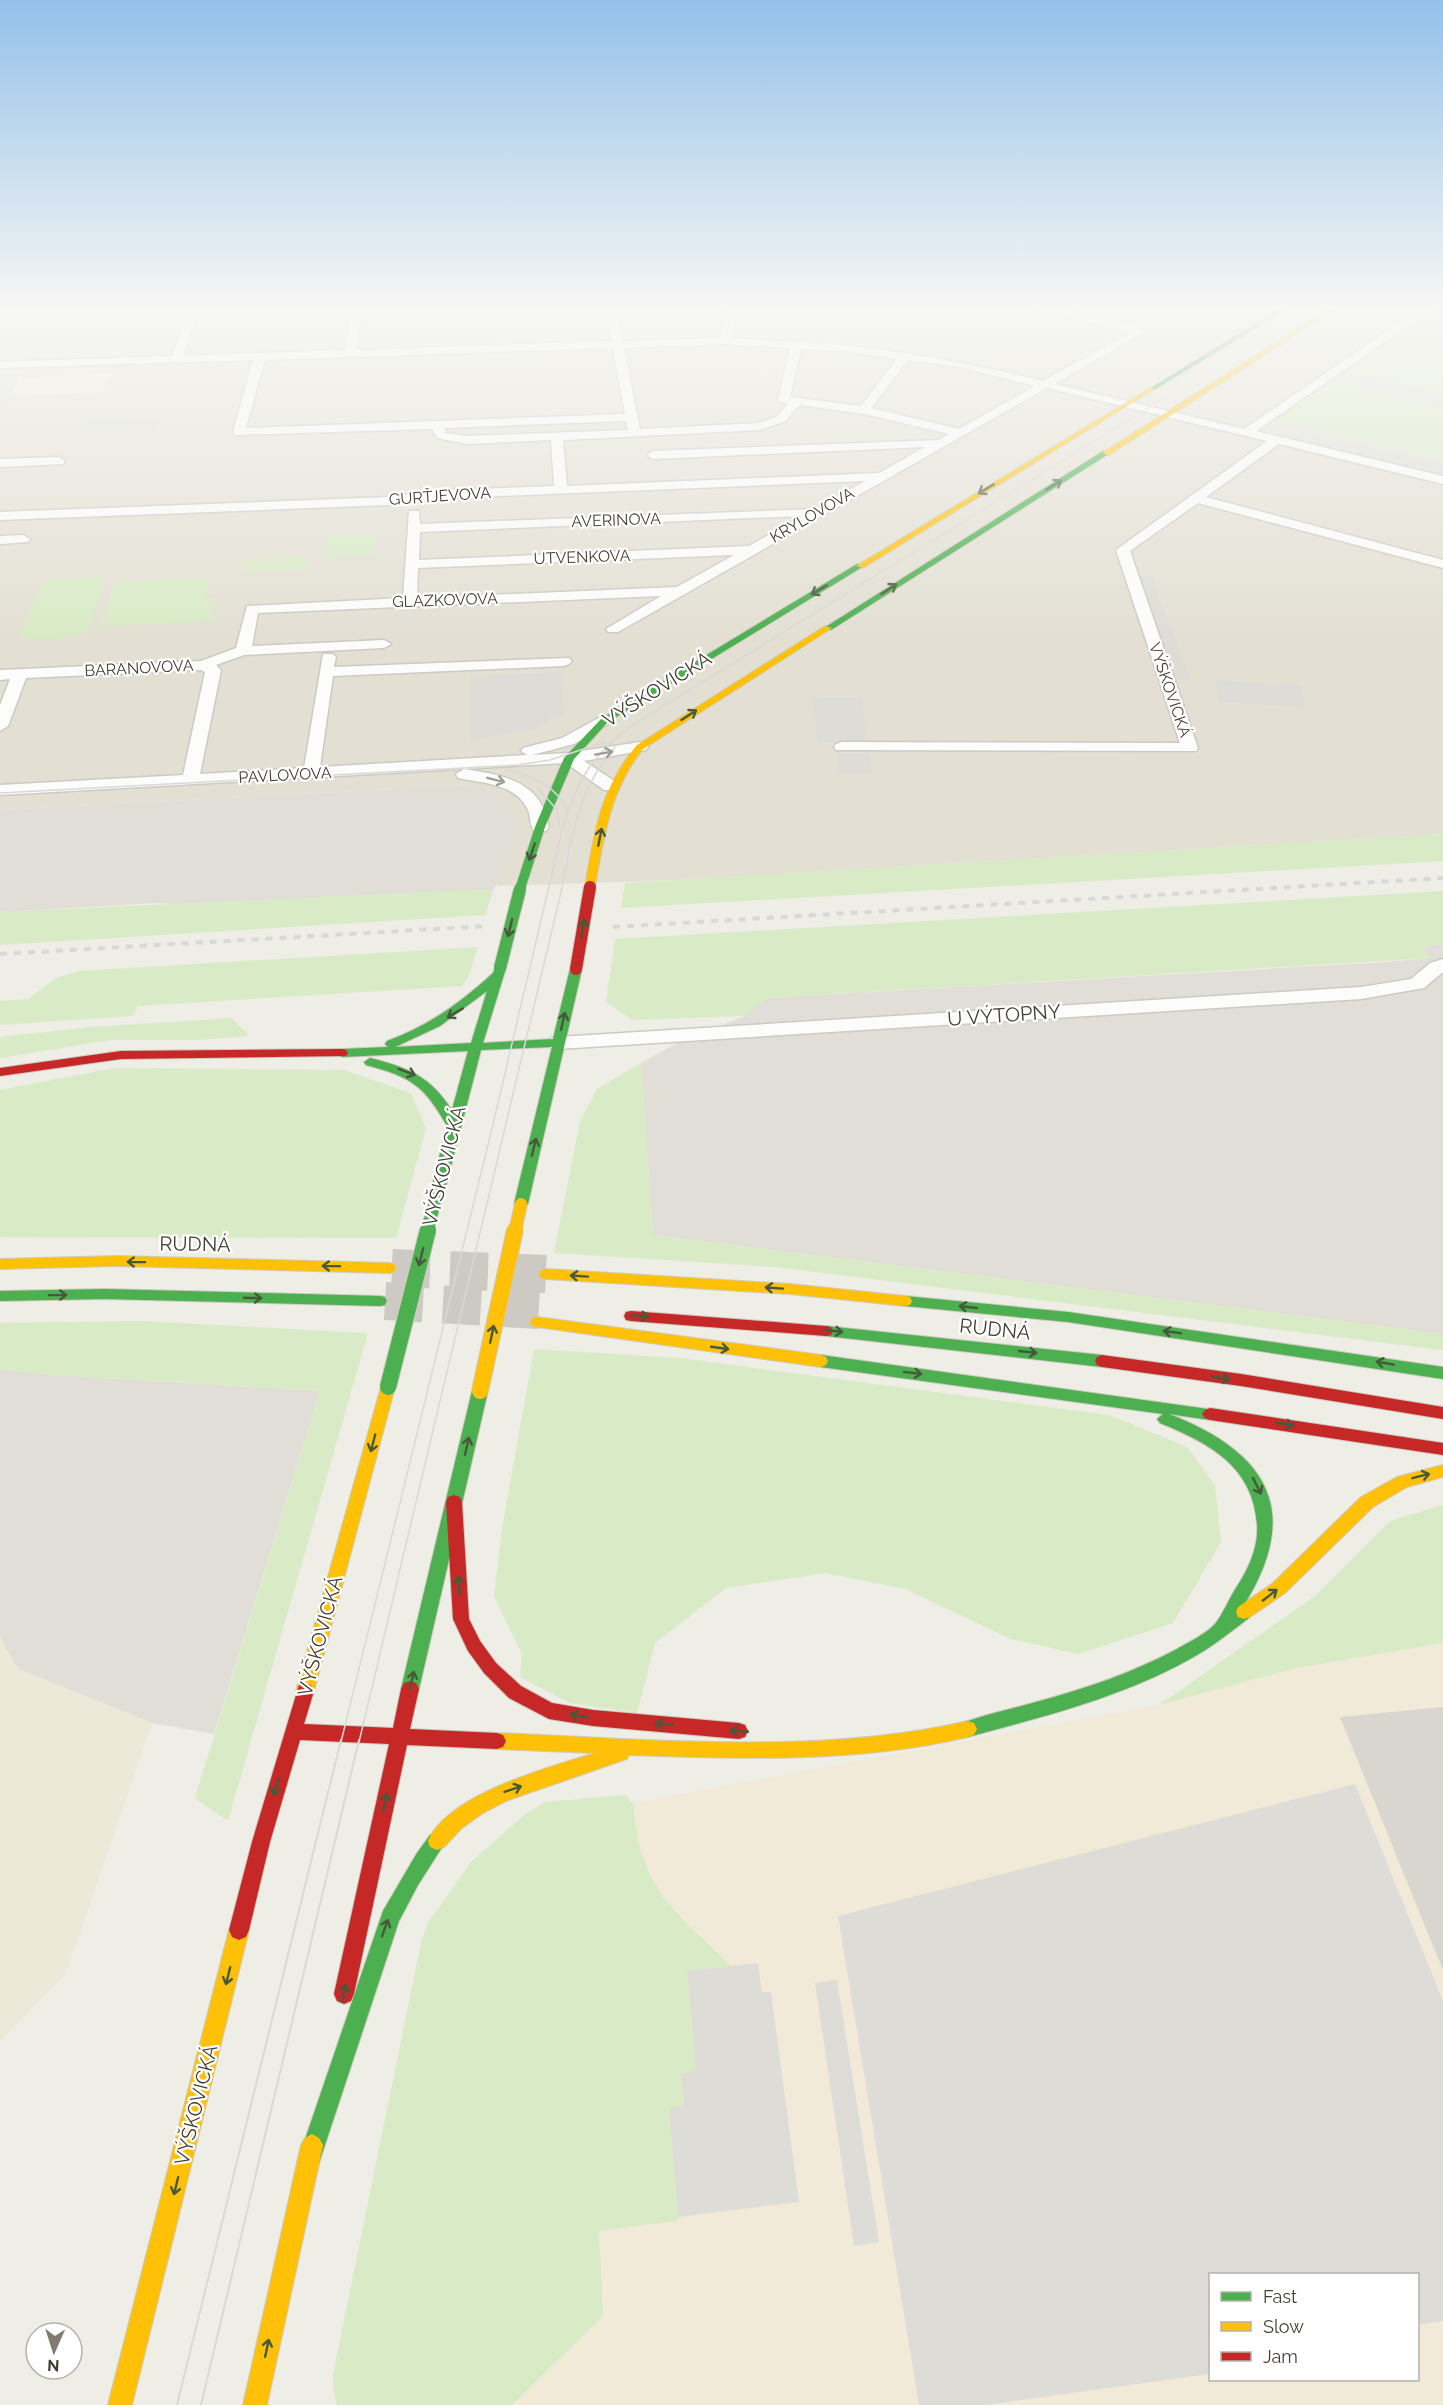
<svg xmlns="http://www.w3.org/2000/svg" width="1443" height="2405" viewBox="0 0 1443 2405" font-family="Raleway,sans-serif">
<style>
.residential{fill:#e3dfd3}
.commercial{fill:#f2ead9;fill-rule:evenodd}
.industrial{fill:#e1ded8}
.education{fill:#ece9d8}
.green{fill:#d9eac6}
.parking{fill:#dddcd6}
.building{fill:#d8d6cf}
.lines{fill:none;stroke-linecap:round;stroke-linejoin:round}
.highway-tunnel{stroke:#cccac2;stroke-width:38;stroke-dasharray:38 20;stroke-linecap:butt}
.street-casing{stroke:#cccac4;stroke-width:3}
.fast-casing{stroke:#cecabe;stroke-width:2}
.slow-casing{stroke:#cecabe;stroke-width:2}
.jam-casing{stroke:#cecabe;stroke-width:2}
.street{fill:#fcfcfb;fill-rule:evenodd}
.fast{fill:#4caf50;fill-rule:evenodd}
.slow{fill:#ffc107;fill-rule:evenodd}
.jam{fill:#c62828;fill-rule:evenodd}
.tram-far1{stroke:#d8d8d7;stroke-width:1.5}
.tram{stroke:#d8d8d7;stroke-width:2}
.rail{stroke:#d8d8d7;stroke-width:4;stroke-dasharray:7 7;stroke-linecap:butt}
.fast-bridge-far1-casing{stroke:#cecabe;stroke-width:14;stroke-linecap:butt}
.fast-bridge-casing{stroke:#cecabe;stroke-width:18;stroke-linecap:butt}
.slow-bridge-far1-casing{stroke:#cecabe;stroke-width:14;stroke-linecap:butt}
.slow-bridge-casing{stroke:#cecabe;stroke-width:18;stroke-linecap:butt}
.jam-bridge-casing{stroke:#cecabe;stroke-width:14;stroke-linecap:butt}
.fast-bridge-far1{stroke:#4caf50;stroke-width:12}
.fast-bridge{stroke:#4caf50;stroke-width:16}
.slow-bridge-far1{stroke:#ffc107;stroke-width:12}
.slow-bridge{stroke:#ffc107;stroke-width:16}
.jam-bridge{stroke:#c62828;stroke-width:12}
.oneway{stroke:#465a3b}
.oneway2{stroke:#a09d98}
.labels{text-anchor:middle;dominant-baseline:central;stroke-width:4.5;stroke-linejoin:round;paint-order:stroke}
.far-street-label{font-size:16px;fill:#443e34;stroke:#fff}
.street-label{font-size:20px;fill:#443e34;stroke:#fff}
</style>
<rect width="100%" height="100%" fill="#eeede6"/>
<!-- residential -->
<polygon class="residential" points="0,305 1443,305 1443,834 678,880 497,886 516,822 471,785 0,810"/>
<!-- commercial -->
<g class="commercial">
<polygon points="111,374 103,392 10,396 19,378"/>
<path d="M1443,1643V2405H459L633,1803L1159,1705L1296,1668ZM1210,2274H1418V2380H1210Z"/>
</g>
<!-- industrial -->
<g class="industrial">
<polygon points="471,785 491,792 507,807 516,822 499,881 493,890 178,904 156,903 0,912 0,810"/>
<polygon points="1443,944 1443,1334 653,1235 641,1063 678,1043 745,1016 767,998 1386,962 1430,958 1423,947"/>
<polygon points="0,1369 52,1375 320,1391 214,1734 152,1723 18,1669 0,1638"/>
</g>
<!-- education -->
<polygon class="education" points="0,1638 18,1669 152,1723 66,1973 0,2041"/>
<!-- green -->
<g class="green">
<polygon points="1440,305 1443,305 1443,336 1419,330 1412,326"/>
<polygon points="1407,333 1425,337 1423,341 1427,347 1443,350 1443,393 1361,375 1350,369 1397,335"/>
<polygon points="1346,376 1363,382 1363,391 1443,409 1443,461 1275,419 1332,379"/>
<polygon points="377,535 375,556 323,558 327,536"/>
<polygon points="308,556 306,569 242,572 245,559"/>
<path d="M89,577L101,579L104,585L88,630C75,639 35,643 21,636L20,631L41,584L57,579Z"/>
<polygon points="209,578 204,599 217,598 212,621 100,627 115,582"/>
<polygon points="1443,834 1443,861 621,908 625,883"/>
<polygon points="488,889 493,890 485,915 0,945 0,912"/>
<polygon points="1443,891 1443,944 1423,947 1431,958 768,998 745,1016 632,1020 606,1002 615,939"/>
<polygon points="478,947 470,973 462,986 138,1006 133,1016 0,1025 0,1001 28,999 56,978 79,971"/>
<polygon points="232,1018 249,1036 197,1040 109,1040 0,1058 0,1037 91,1027"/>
<polygon points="641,1063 653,1235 1443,1334 1443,1350 775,1267 554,1253 580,1121 597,1089"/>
<polygon points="114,1068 344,1070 411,1093 426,1128 396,1238 0,1237 0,1090"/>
<polygon points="142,1321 368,1333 228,1821 195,1798 320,1391 52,1375 0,1369 0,1323"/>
<polygon points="534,1349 680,1358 1109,1415 1187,1447 1215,1485 1221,1542 1173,1623 1078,1654 1011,1639 905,1589 825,1573 726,1588 655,1643 637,1713 570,1703 520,1677 522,1654 494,1596 502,1529"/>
<polygon points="1443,1505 1443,1643 1296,1668 1159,1705 1315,1596 1390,1521"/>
<polygon points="625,1795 633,1803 638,1842 649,1873 662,1896 686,1923 731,1966 687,1971 696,2069 694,2072 681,2074 684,2103 681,2106 669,2108 678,2217 676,2221 599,2231 603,2316 512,2405 337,2405 333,2389 333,2374 421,1943 428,1923 471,1862 524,1815 544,1802"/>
</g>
<!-- parking -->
<g class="parking">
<polygon points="187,311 209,311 198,339 166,340 172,326 181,325"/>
<polygon points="1361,375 1443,393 1443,409 1363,391 1360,385 1363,381 1355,378"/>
<polygon points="19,378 10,395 15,396 12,401 4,412 0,413 0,379"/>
<polygon points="158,419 154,430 74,433 79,422"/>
<polygon points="1307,432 1443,464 1443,474 1289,436"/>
<polygon points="879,446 880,452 843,453 842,449 836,451 835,453 806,455 804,451 796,451 797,453 761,453 757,454 756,456 736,457 735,454 732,454 732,457 672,460 671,457"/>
<polygon points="1138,576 1151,576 1191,680 1177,680"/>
<polygon points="561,672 564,714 552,715 547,723 531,730 470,740 470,676"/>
<polygon points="1215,680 1300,686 1305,707 1219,702"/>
<polygon points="861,697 868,743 818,743 812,698"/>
<polygon points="837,753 869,754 872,774 839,774"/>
<polygon points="1355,1784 1443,2001 1443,2321 1418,2325 1418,2274 1210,2274 1210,2374 986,2405 919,2405 838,1916"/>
<polygon points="758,1963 762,1992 771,1992 799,2202 678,2217 669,2108 681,2106 684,2103 681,2074 693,2072 696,2069 687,1971"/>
<polygon points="837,1980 879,2242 854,2246 815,1983"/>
</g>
<!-- building -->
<polygon class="building" points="1443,1707 1443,1968 1442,1968 1340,1717"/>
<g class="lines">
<!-- highway-tunnel -->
<g class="highway-tunnel">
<polyline points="392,1268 546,1274"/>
<polyline points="385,1301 539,1310"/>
</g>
<!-- street casing -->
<g class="street-casing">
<g id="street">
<path d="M190,305H200L183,356L345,350L353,305H363L356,350L612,341L605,305H615L622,341L720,338L728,305H738L731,338L792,342L797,340L802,342C885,347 963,362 1043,381L1131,332L1017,305H1040L1135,325L1143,332L1055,384L1244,429L1425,305H1438L1256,431L1443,476V484L1279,444L1206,497L1443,560V568L1198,503L1130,551L1198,748L1196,751L836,750L834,747L836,744L842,742L1180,743L1116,550L1267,441L1047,388L618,632H608L606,629L661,596L258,613L252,646L384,640L391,644L384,648L244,655L216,665L221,670L200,774L304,768L323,654H333L336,657L334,667L569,658L572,661L569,664L564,666L333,676L320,767L527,755L521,751L523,748L562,738L604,715L612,720L610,723L574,744L532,755L569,753L640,742L646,744L648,747L646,750L584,761L616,782L618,786L616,790H604L566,763L0,795V785L183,775L205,672L201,670L26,678L8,726L0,731V705L10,679L0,680V670L201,661L236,648L247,606L403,598L409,511H419L420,524L816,509L865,481L451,498L389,505L0,520V512L389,497L451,490L554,486L551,440L467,444L437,438L432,429L235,435L233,432L253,360L0,368V362L172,356ZM725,344L790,348L778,400L788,404L776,417L759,423L640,429L624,348ZM613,348L625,414L246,428L265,360ZM801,349L844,351L897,359L861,406L790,397ZM908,360L959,367L1035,386L959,429L871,408ZM800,405L864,414L949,434L939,440L653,451L647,455L653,459L925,447L879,473L567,486L563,440L759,430L784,422ZM626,421L628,430L467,436L446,433L444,428ZM802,516L749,546L419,560L420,532ZM734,555L677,587L417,598L418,568Z"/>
<polygon points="59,457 65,461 63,464 0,467 0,459"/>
<polygon points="23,535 30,539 28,542 0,544 0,536"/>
<path d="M464,769C503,775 542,781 549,827L546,831H534C529,824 531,815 527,808C514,783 481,783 458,778L456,774Z"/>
<polygon points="1443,959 1443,972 1424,988 1361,999 558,1049 551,1048 548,1043 551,1038 558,1037 1361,987 1411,979 1430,963"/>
</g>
</g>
<!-- fast casing -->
<g class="fast-casing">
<g id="fast">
<polygon points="1286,305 1294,305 1154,390 1149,389"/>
<polygon points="1103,451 1110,453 831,630 824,628"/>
<polygon points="857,564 864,566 608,722 574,759 545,827 525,889 520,892 516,891 515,889 535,827 564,758 602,718"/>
<path d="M500,965L506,968L483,1043L553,1039L570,969L576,966L582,969L528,1204L521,1209L514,1204L552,1047L481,1050L442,1201L435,1206L428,1201L447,1126C424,1085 411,1077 366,1065L364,1062L370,1058C409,1068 430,1076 452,1110L468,1051L342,1057L336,1053L342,1049L388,1047L385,1044L387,1041C428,1026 461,1003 493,973L496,966ZM487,991L471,1043L395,1047L440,1026Z"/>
<polygon points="105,1289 380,1296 385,1297 387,1301 385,1305 380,1306 105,1299 0,1301 0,1291"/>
<polygon points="905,1296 1068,1312 1443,1367 1443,1379 1068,1322 905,1306 900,1305 898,1301 900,1297"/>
<polygon points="826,1326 1102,1355 1107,1357 1109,1361 1107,1365 1102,1367 826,1336 821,1335 819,1331 821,1327"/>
<path d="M821,1355L1215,1410L1218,1414L1215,1418L1210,1420L1169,1414C1267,1452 1303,1510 1244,1605L1250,1607L1252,1612L1250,1617C1233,1630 1216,1644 1197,1655C1127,1696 1046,1716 968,1737L962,1735L959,1729L962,1723C986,1714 1012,1709 1036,1702C1085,1689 1132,1673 1177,1649C1189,1642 1206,1634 1215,1624C1223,1614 1229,1599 1236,1588C1248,1570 1259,1547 1257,1524C1253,1466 1209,1443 1160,1423L1157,1419L1163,1414L821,1367L816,1365L814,1361L816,1357Z"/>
<polygon points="480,1385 485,1387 488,1391 419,1689 416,1695 410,1697 404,1695 401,1689 472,1391 475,1387"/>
<polygon points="437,1832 444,1835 446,1841 418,1885 399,1921 319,2163 316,2171 308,2174 300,2171 297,2163 383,1911 417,1853 430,1835"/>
</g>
</g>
<!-- slow casing -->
<g class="slow-casing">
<g id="slow">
<polygon points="1335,305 1343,305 1109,455 1102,453"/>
<polygon points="1150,388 1155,389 863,568 856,566"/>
<path d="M825,626L832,628L643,749C610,790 604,837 595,887L594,889H586L585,887C594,833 600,789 637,745Z"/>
<polygon points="117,1256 389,1263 394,1264 396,1268 394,1272 389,1273 117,1266 0,1269 0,1259"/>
<polygon points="546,1269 790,1284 905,1296 910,1297 912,1301 910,1305 905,1306 790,1294 546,1279 541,1278 539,1274 541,1270"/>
<polygon points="537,1317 821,1355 826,1357 828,1361 826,1365 821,1367 537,1327 532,1326 530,1322 532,1318"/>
<polygon points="388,1381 393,1383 395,1387 314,1691 311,1697 305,1699 299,1697 296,1691 381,1387 383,1383"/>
<polygon points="1443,1465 1443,1477 1407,1487 1373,1507 1285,1593 1250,1617 1244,1619 1238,1617 1236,1612 1238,1607 1273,1583 1361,1497 1397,1477"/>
<path d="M968,1721L974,1723L977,1729L974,1735L968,1737C858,1763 742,1759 629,1755L627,1759L621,1761L506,1801L483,1813L462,1828L444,1847L437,1850L430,1847L428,1841C448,1794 550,1767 595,1753L497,1749L491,1747L488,1741L491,1735L497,1733C651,1739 817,1756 968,1721Z"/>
<polygon points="239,1920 246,1923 249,1930 132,2405 108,2405 229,1930 232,1923"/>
<polygon points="312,2134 319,2138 323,2145 267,2405 243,2405 301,2145 305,2138"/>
</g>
</g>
<!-- jam casing -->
<g class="jam-casing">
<g id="jam">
<polygon points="342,1049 346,1050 348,1053 346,1056 121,1059 0,1076 0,1068 121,1051"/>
<polygon points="631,1311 826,1326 831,1327 833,1331 831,1335 826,1336 631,1321 626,1320 624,1316 626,1312"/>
<polygon points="1102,1355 1241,1374 1443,1407 1443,1419 1241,1386 1102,1367 1097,1365 1095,1361 1097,1357"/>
<polygon points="1210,1408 1443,1443 1443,1455 1210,1420 1205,1418 1202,1414 1205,1410"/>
<polygon points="454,1495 460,1497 462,1502 469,1619 480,1641 496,1663 521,1686 552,1703 593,1710 739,1723 745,1725 748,1731 745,1737 739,1739 593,1726 549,1719 509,1698 484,1673 468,1651 453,1619 446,1502 448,1497"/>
<polygon points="410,1681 416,1683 419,1689 410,1729 497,1733 503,1735 506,1741 503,1747 497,1749 407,1745 354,1994 351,2001 344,2004 337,2001 334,1994 389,1744 300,1740 270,1842 249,1930 246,1937 239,1940 232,1937 229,1930 252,1842 299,1685 305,1683 311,1685 314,1691 304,1724 393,1728 401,1689 404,1683"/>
</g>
</g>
<!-- street -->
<use href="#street" class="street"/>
<!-- fast -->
<use href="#fast" class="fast"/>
<!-- slow -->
<use href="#slow" class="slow"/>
<!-- jam -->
<use href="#jam" class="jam"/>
<!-- tram-far1 -->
<g class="tram-far1">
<path d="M505,770C533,775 557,786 569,813"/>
<polyline points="538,788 557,810 560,829"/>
<polyline points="0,793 518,765 550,760 605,742"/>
<path d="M341,1742L491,1133L561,835C575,783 590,756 634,724L1316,305"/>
<path d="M359,1742L562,888C571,837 579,787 615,747"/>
</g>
<!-- tram -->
<g class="tram">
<polyline points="177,2405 341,1740"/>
<polyline points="201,2405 359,1740"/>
</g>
<!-- rail -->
<g class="rail">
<polyline points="613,927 1443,878"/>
<polyline points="0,954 488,926"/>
</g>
<!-- fast-bridge-far1 casing -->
<g class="fast-bridge-far1-casing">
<g id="fast-bridge-far1">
<polyline points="500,968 520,889"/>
<polyline points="427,1232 435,1201"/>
</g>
</g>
<!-- fast-bridge casing -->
<g class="fast-bridge-casing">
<polyline id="fast-bridge" points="388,1387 428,1230"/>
</g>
<!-- slow-bridge-far1 casing -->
<g class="slow-bridge-far1-casing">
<polyline id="slow-bridge-far1" points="515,1232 521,1204"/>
</g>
<!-- slow-bridge casing -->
<g class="slow-bridge-casing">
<polyline id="slow-bridge" points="480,1391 515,1230"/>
</g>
<!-- jam-bridge casing -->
<g class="jam-bridge-casing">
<polyline id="jam-bridge" points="576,969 590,887"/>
</g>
<!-- fast-bridge-far1 -->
<use href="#fast-bridge-far1" class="fast-bridge-far1"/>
<!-- fast-bridge -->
<use href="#fast-bridge" class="fast-bridge"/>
<!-- slow-bridge-far1 -->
<use href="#slow-bridge-far1" class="slow-bridge-far1"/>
<!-- slow-bridge -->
<use href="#slow-bridge" class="slow-bridge"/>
<!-- jam-bridge -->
<use href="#jam-bridge" class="jam-bridge"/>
</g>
<!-- one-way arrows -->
<defs><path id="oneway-shaft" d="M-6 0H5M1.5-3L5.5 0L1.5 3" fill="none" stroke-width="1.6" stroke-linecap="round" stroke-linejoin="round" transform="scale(1.5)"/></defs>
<g class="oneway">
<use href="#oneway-shaft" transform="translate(1054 485) rotate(-32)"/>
<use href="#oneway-shaft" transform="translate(986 489) rotate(149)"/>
<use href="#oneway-shaft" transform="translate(889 589) rotate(-33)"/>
<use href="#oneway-shaft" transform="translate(819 590) rotate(149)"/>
<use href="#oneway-shaft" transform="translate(689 715) rotate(-33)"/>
<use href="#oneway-shaft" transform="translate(600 837) rotate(-79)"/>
<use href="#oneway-shaft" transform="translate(532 852) rotate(108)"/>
<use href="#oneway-shaft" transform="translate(510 928) rotate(104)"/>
<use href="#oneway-shaft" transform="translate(583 928) rotate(-80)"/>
<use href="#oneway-shaft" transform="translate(455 1013) rotate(149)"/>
<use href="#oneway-shaft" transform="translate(563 1021) rotate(-77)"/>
<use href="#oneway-shaft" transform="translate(407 1072) rotate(21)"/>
<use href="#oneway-shaft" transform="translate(534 1147) rotate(-76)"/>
<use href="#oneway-shaft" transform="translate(421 1257) rotate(104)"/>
<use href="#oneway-shaft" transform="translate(136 1262) rotate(-179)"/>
<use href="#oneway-shaft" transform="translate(331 1266) rotate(-179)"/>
<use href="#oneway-shaft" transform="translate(579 1276) rotate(-176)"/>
<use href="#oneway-shaft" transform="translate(774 1288) rotate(-176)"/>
<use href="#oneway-shaft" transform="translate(58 1295) rotate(-1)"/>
<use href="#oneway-shaft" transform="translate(253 1298) rotate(2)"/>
<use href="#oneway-shaft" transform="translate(968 1307) rotate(-174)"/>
<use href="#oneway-shaft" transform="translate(640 1316) rotate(4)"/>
<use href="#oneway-shaft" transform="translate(834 1331) rotate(6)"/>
<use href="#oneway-shaft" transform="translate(1172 1332) rotate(-172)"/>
<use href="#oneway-shaft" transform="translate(492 1334) rotate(-78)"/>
<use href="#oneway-shaft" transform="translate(720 1348) rotate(8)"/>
<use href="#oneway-shaft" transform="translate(1028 1352) rotate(6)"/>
<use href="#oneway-shaft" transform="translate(1385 1363) rotate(-170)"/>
<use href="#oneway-shaft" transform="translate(913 1373) rotate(7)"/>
<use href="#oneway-shaft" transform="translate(1221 1378) rotate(8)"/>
<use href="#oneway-shaft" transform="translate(1285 1424) rotate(8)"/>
<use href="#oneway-shaft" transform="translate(373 1443) rotate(105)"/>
<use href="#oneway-shaft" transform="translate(467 1446) rotate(-77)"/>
<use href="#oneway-shaft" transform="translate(1421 1476) rotate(-14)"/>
<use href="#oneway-shaft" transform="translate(1257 1486) rotate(63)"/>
<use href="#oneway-shaft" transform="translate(459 1585) rotate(-93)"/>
<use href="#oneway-shaft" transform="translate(1270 1595) rotate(-38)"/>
<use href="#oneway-shaft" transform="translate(412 1680) rotate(-77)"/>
<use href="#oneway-shaft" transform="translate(579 1716) rotate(-170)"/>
<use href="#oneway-shaft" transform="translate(664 1724) rotate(-176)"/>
<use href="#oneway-shaft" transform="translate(739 1731) rotate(-175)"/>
<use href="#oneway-shaft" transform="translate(276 1787) rotate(107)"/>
<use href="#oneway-shaft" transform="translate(513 1789) rotate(-19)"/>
<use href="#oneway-shaft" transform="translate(385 1802) rotate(-78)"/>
<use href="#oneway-shaft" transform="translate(385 1928) rotate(-70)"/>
<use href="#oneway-shaft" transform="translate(228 1976) rotate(104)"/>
<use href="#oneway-shaft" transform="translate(344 1993) rotate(-78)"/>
<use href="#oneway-shaft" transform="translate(176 2186) rotate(104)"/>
<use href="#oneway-shaft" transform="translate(267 2348) rotate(-78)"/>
</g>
<g class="oneway2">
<use href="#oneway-shaft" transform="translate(604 753) rotate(-10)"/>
<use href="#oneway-shaft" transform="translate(496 780) rotate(14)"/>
</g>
<!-- sky -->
<linearGradient id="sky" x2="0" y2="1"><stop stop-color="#94c1ea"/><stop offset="0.48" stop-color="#f7f7f4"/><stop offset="1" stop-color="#f7f7f4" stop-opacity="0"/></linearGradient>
<rect width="1443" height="642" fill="url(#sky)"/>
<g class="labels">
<!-- far-street labels -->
<g class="far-street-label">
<text transform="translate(440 496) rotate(-4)">GURŤJEVOVA</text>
<text transform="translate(812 515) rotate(-30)">KRYLOVOVA</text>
<text transform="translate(616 520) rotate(-2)">AVERINOVA</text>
<text transform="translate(582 557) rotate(-2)">UTVENKOVA</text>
<text transform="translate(445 600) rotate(-2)">GLAZKOVOVA</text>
<text transform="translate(139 668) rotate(-3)">BARANOVOVA</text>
<text transform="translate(1170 690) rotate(71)">VÝŠKOVICKÁ</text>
<text transform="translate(285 775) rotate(-3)">PAVLOVOVA</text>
</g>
<!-- street labels -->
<g class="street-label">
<text transform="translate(657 689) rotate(-32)">VÝŠKOVICKÁ</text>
<text transform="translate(1004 1015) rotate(-4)">U VÝTOPNY</text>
<text transform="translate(444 1166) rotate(-76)">VÝŠKOVICKÁ</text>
<text transform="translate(195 1244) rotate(1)">RUDNÁ</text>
<text transform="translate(995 1329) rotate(6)">RUDNÁ</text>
<text transform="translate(320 1636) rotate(-75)">VÝŠKOVICKÁ</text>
<text transform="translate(196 2105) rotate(-76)">VÝŠKOVICKÁ</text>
</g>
</g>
<!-- legend -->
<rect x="1209" y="2273" width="210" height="108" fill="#ffffff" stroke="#b4b2ae" stroke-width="1.5"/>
<rect x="1221" y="2292" width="30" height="9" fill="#4caf50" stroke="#b4b2ae" stroke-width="1.5"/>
<text x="1263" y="2303" font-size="18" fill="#443e34">Fast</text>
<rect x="1221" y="2322" width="30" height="9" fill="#ffc107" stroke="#b4b2ae" stroke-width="1.5"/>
<text x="1263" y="2333" font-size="18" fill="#443e34">Slow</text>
<rect x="1221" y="2352" width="30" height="9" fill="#c62828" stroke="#b4b2ae" stroke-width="1.5"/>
<text x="1263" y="2363" font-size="18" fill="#443e34">Jam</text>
<!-- north arrow -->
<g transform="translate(54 2351) rotate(183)"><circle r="28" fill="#ffffff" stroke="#b4b2ae" stroke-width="1.5"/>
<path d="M0-4.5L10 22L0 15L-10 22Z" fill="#807b72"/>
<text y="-9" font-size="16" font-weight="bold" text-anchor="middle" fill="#443e34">N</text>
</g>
</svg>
